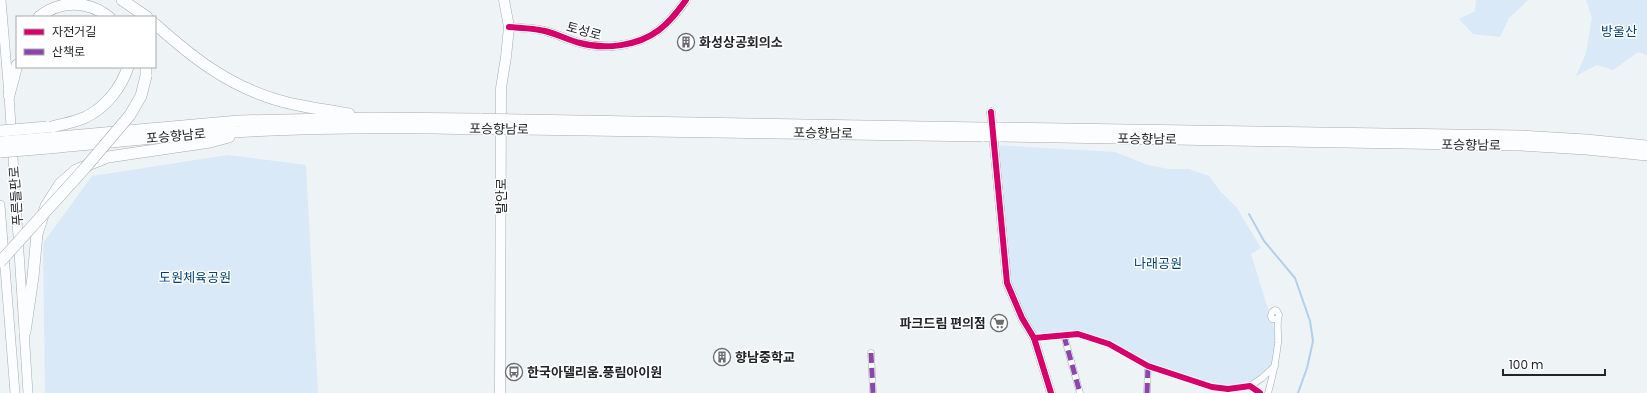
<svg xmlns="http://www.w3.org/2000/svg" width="1647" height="393" viewBox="0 0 1647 393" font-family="Poppins,'Noto Sans KR',sans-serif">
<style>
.green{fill:#d9e9f8}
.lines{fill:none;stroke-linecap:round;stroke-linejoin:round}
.stream{stroke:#b2cfec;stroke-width:2}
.minor-casing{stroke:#a8acae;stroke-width:7}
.tertiary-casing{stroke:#a8acae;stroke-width:9}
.secondary-casing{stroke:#a8acae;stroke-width:10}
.primary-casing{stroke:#a8acae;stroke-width:11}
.trunk-casing{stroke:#a8acae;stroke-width:12}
.minor{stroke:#fcfdfe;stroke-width:6}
.tertiary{stroke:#fcfdfe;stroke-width:8}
.secondary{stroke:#fcfdfe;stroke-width:9}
.primary{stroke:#fcfdfe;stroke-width:10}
.trunk{stroke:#fcfdfe;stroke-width:11}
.trunk-bridge-casing{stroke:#a8acae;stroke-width:12;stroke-linecap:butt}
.trunk-bridge{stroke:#fcfdfe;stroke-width:11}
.quiet{stroke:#8e44ad;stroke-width:5;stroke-dasharray:10 5;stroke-linecap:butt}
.cycleway-casing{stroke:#fff;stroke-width:8}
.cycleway{stroke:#d6006c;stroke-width:6}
.labels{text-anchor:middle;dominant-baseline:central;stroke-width:3;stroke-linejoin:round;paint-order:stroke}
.street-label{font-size:13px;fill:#222527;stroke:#fff}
.park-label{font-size:13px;fill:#004171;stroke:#fff}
.poi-label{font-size:13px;font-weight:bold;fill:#222527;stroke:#fff;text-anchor:start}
</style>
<rect width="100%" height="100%" fill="#eef3f6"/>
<!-- green -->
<g class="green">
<polygon points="1476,0 1528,0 1509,18 1500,37 1473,34 1459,19 1475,11"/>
<polygon points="1586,0 1647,0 1647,55 1638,52 1613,70 1597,65 1576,76 1586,53 1592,18"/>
<polygon points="994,145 1115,152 1148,165 1169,169 1189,169 1209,176 1220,191 1237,208 1261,248 1251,254 1278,341 1275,365 1250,386 1212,387 1133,357 1078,334 1034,338 1013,299"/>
<polygon points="228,155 306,165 318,393 45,393 43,243 92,176"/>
</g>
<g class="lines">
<!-- stream -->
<polyline class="stream" points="1249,214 1264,241 1295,278 1310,321 1313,341 1307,368 1298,393"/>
<!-- minor casing -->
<g class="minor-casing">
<g id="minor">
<polyline points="1064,336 1080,393"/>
<polyline points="1034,338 1078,334 1109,344 1148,366 1212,387 1228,389 1250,386 1260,393"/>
<polyline points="871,353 873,393"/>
<polyline points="1250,386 1262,378 1275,366"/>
<polyline points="1147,393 1148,366"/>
<path d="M1268,393C1273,376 1276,360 1278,343C1279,332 1276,324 1279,315L1277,311L1275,310L1272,312L1271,316L1272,319H1276"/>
</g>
</g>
<!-- tertiary casing -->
<g class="tertiary-casing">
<g id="tertiary">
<path d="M509,27C521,28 534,28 545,31C557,34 568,40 580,43C605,50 638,46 659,30C670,22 678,11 686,0"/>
<polyline points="991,112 1007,283 1022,318 1034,338 1051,393"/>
</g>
</g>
<!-- secondary casing -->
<g class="secondary-casing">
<g id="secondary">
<polyline points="1,0 9,95 28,393"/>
<polyline points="0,205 15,393"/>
</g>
</g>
<!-- primary casing -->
<g class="primary-casing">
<polyline id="primary" points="500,393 501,88 506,57 509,27 504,0"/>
</g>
<!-- trunk casing -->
<g class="trunk-casing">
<g id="trunk">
<polyline points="122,0 147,17"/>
<path d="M39,17C60,0 87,0 109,17"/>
<path d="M155,24C192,57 226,84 274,99C298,107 324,109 349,114"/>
<polyline points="146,76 146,67"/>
<polyline points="9,95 17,65"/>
<polyline points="522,120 983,128"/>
<path d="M52,127C63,124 75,122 86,117C106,107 121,88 128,67"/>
<polyline points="999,128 1521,136 1586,140 1647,146"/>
<polyline points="522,129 984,136"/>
<polyline points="999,136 1520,145 1586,149 1647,155"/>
<polyline points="48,138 239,121 369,118 481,119"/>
<path d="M49,148C116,142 183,134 251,131C328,127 404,127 481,129"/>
<polyline points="25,332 33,277 37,234 46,206 60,184 76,170 108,157 210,142 229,137"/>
</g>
</g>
<!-- minor -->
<use href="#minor" class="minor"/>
<!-- tertiary -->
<use href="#tertiary" class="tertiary"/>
<!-- secondary -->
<use href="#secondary" class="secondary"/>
<!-- primary -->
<use href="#primary" class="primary"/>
<!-- trunk -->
<use href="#trunk" class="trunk"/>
<!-- trunk-bridge casing -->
<g class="trunk-bridge-casing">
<g id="trunk-bridge">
<polyline points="481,119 522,120"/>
<polyline points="983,128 999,128"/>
<polyline points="481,129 522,129"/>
<polyline points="0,131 47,127"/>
<polyline points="984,136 999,136"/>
<polyline points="0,142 48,138"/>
<polyline points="0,152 49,148"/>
<polyline points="0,262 85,168 130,115 141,96 146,76"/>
</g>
</g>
<!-- trunk-bridge -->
<use href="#trunk-bridge" class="trunk-bridge"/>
<!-- quiet -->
<g class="quiet">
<polyline points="1064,336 1080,393"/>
<polyline points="871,353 873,393"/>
<polyline points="1147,393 1148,366"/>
</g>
<!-- cycleway casing -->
<g class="cycleway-casing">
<g id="cycleway">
<path d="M509,27C521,28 534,28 545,31C557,34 568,40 580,43C605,50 638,46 659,30C670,22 678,11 686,0"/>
<polyline points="991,112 1007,283 1022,318 1034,338 1051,393"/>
<polyline points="1034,338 1078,334 1109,344 1148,366 1212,387 1228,389 1250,386 1260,393"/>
</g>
</g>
<!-- cycleway -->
<use href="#cycleway" class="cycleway"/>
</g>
<!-- icons -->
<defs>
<g id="building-ring" transform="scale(0.9)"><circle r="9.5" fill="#fff" stroke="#696d6f" stroke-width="1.5"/><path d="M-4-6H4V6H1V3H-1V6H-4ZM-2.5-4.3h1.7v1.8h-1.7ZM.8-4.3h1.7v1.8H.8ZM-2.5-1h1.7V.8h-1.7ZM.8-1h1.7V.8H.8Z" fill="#696d6f"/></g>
<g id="supermarket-ring" transform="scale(0.9)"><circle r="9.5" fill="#fff" stroke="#696d6f" stroke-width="1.5"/><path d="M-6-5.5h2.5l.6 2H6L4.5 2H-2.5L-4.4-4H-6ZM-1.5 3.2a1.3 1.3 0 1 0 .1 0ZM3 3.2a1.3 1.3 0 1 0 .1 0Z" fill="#696d6f"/></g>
<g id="bus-ring" transform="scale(0.9)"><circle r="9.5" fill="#fff" stroke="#696d6f" stroke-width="1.5"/><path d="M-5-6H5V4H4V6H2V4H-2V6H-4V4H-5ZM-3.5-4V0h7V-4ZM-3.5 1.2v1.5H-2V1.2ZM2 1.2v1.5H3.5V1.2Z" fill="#696d6f"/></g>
</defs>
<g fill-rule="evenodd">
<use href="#building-ring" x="686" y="42"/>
<use href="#supermarket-ring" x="999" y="323"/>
<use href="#building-ring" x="722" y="357"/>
<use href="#bus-ring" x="514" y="372"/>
</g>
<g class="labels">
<!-- street labels -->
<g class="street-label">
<text transform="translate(584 31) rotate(15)">토성로</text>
<text transform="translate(499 129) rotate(1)">포승향남로</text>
<text transform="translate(823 133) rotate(1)">포승향남로</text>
<text transform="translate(176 136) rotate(-5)">포승향남로</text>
<text transform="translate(1147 139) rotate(1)">포승향남로</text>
<text transform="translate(1471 145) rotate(1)">포승향남로</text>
<text transform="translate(16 196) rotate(-94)">푸른들판로</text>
<text transform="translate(501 196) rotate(-90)">발안로</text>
</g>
<!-- park labels -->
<g class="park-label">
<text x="1619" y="31">방울산</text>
<text x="1158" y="263">나래공원</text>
<text x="195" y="277">도원체육공원</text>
</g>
<!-- poi labels -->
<g class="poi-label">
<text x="699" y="42">화성상공회의소</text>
<text x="986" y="323" text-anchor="end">파크드림 편의점</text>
<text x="735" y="357">향남중학교</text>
<text x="527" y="372">한국아델리움.풍림아이원</text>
</g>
</g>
<!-- legend -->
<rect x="16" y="16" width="140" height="52" fill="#ffffff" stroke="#a7a8a9"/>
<rect x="24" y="29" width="20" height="6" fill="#d6006c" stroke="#a7a8a9"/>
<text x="52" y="36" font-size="12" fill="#222527">자전거길</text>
<rect x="24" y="49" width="20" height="6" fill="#8e44ad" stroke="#a7a8a9"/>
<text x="52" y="56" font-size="12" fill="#222527">산책로</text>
<!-- scale -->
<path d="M1503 369v6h102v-6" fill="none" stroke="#222527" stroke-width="2"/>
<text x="1509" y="369" font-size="12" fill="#222527" stroke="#ffffff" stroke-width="3" paint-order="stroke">100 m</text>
</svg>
